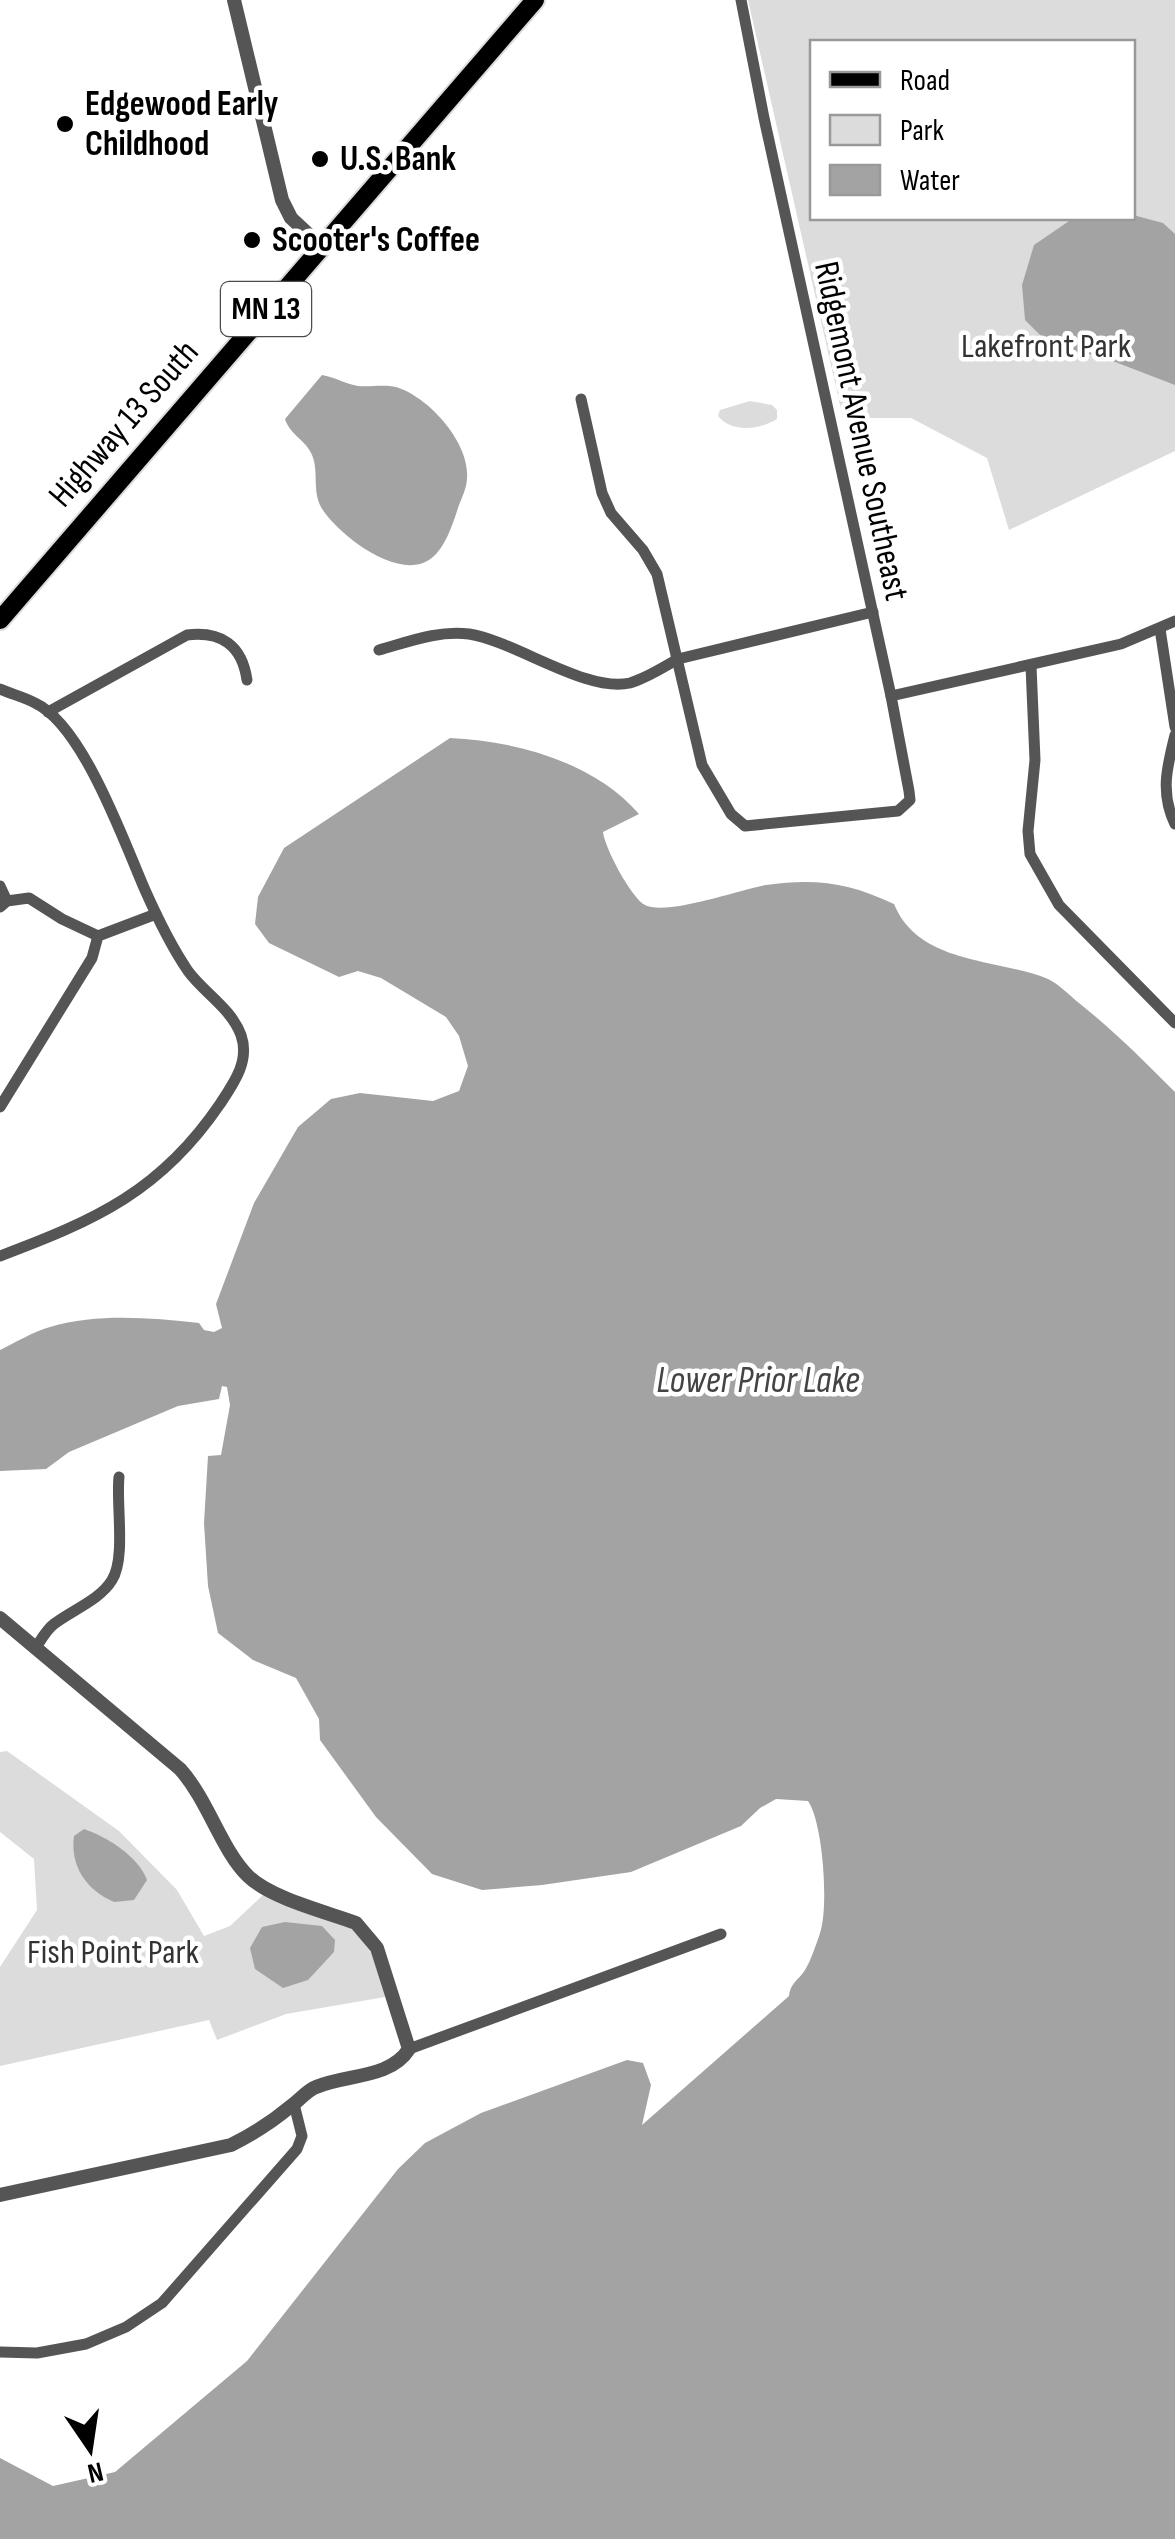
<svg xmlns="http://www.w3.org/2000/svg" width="1175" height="2539" viewBox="0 0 1175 2539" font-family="'Sofia Sans Condensed',sans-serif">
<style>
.green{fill:#dcdcdc;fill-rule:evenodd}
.water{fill:#a3a3a3}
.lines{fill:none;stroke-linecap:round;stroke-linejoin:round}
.primary-casing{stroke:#dbdbdb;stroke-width:22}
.minor{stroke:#555;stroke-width:11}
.tertiary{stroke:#555;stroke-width:14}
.primary{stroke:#000;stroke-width:18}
.poi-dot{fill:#000;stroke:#fff;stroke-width:4}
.labels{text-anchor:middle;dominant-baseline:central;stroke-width:9;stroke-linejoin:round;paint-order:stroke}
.shield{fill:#fff;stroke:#4c4c4c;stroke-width:2.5}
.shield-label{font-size:32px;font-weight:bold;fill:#000}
.poi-label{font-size:35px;font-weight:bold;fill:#000;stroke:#fff;text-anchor:start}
.park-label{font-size:35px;fill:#333;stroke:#fff}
.street-label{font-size:35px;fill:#000;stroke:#fff}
.water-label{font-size:38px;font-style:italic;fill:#444;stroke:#fff}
</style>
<rect width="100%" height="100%" fill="#fff"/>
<!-- green -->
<g class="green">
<path d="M748,0H1175V451L1009,530L987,458L911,418H843ZM812,42H1132V218H812Z"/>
<path d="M750,401L772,405L777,410V419C759,430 732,433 718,416L720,410Z"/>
<polygon points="7,1751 119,1831 177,1890 204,1936 230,1926 264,1894 351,1927 372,1954 385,1997 286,2014 217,2040 209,2020 0,2066 0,1967 37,1910 34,1859 0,1832 0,1752"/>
</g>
<!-- water -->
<g class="water">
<polygon points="1133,215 1163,223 1175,234 1175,385 1097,355 1056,351 1025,320 1022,285 1034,245 1072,219 1132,218"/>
<path d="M322,375C334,377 346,384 358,386C370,387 385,384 396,387C429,397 470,443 467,478C467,488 461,499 458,508C453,524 444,551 429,560C397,581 336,533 321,507C312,490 319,471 312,455C306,440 290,435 285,419Z"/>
<path d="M450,738C516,741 594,762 639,814L603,832C604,846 631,898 645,905C666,916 738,890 766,885C817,878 849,883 894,904C919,965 997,958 1048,979C1059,984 1069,995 1079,1003C1113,1030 1144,1061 1175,1092V2539H0V2458L53,2486L115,2472L247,2361L398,2169L425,2143L481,2113L627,2060L643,2063L651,2085L642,2125L789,1996C791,1982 798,1981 805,1970C811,1960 816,1945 820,1933C829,1908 823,1822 808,1801L776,1799L760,1808L741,1826L631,1872L542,1885L482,1890L432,1874L376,1817L320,1740L319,1719L296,1678L253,1660L218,1633L208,1586L204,1523L208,1456L221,1455L230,1405L227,1387L222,1386L219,1399L178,1406L69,1452L46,1469L0,1471V1350C16,1342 33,1332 50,1327C99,1313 150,1318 199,1323L204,1330L214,1332L222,1328L216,1304L254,1203L298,1127L331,1099L360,1093L433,1101L459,1091L468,1066L459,1036L446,1017L381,978L358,971L339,977L269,943L255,924L258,897L284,848Z"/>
<path d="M84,1829C107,1837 138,1856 147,1880L134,1900L114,1902C86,1890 70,1866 74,1836Z"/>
<polygon points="285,1922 322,1926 335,1940 334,1952 308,1980 283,1988 255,1969 250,1948 262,1927"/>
</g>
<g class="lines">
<!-- primary casing -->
<g class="primary-casing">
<polyline id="primary" points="0,620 535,0"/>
</g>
<!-- minor -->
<g class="minor">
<polyline points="581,399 602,493 611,513 643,550 657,574 702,765 731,814 745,826 898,811 910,800 909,791 891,696 764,118 741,0"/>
<polyline points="1160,629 1175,727"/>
<path d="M379,650C408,642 438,630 469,634C515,641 586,693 630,683C647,678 662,668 678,659L873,612"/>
<polyline points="1031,666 1035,760 1028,831 1030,854 1059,905 1175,1023"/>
<path d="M0,689C11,694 24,697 35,703C83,725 124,842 145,890C157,917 171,946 188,971C204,993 231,1008 241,1035C250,1061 234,1083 220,1104C161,1191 96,1220 0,1256"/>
<polyline points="891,696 1121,644 1175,621"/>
<path d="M48,712L187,635C221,631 242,645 247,680"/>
<path d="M1175,735C1167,767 1160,793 1175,824"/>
<polyline points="0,886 7,901"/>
<polyline points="0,907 7,901 29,898 62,919 98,936"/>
<polyline points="0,1107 92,958 98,936 156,914"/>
<path d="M35,1649C41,1640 46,1630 54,1624C72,1610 100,1600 112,1580C126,1558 116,1504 119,1477"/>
<polyline points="409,2049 721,1934"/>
<polyline points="0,2352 37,2353 86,2344 126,2327 162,2303 297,2149 302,2136 294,2104"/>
</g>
<!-- tertiary -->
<g class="tertiary">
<polyline points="234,0 282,200 291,218 320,245"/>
<path d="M0,1618L180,1769C208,1800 222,1851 248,1876C270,1898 326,1912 356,1923L377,1948L409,2049C390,2079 346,2074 316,2087C306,2091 300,2100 291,2106C272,2122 253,2134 231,2145L0,2195"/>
</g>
<!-- primary -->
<use href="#primary" class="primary"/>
</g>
<!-- markers -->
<g class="poi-dot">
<circle cx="65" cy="124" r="10"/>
<circle cx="320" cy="159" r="10"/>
<circle cx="252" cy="240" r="10"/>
</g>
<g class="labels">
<!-- shield labels -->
<rect class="shield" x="221" y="282" width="90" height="54" rx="8"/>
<g class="shield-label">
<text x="266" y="309">MN 13</text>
</g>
<!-- poi labels -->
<g class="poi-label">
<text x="85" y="104">Edgewood Early<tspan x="85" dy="40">Childhood</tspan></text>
<text x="340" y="159">U.S. Bank</text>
<text x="272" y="240">Scooter's Coffee</text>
</g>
<!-- park labels -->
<g class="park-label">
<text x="1046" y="346">Lakefront Park</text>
<text x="113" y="1952">Fish Point Park</text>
</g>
<!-- street labels -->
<g class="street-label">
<text transform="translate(124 424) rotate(-49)">Highway 13 South</text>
<text transform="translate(861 431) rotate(78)">Ridgemont Avenue Southeast</text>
</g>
<!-- water labels -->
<g class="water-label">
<text x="758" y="1380">Lower Prior Lake</text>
</g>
</g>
<!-- legend -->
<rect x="810" y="40" width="325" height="180" fill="#ffffff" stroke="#999999" stroke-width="2.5"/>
<rect x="830" y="72" width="50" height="15" fill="#000000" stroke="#999999" stroke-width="2.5"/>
<text x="900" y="90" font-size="30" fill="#000000">Road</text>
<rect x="830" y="115" width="50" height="30" fill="#dcdcdc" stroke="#999999" stroke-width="2.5"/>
<text x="900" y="140" font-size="30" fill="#000000">Park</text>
<rect x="830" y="165" width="50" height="30" fill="#a3a3a3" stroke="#999999" stroke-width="2.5"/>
<text x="900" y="190" font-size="30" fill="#000000">Water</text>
<!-- north arrow -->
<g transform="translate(90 2449) rotate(167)" stroke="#ffffff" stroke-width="8" paint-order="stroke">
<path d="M0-8L18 38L0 25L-18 38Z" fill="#000000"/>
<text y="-15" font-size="28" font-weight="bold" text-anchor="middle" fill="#000000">N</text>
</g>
</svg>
